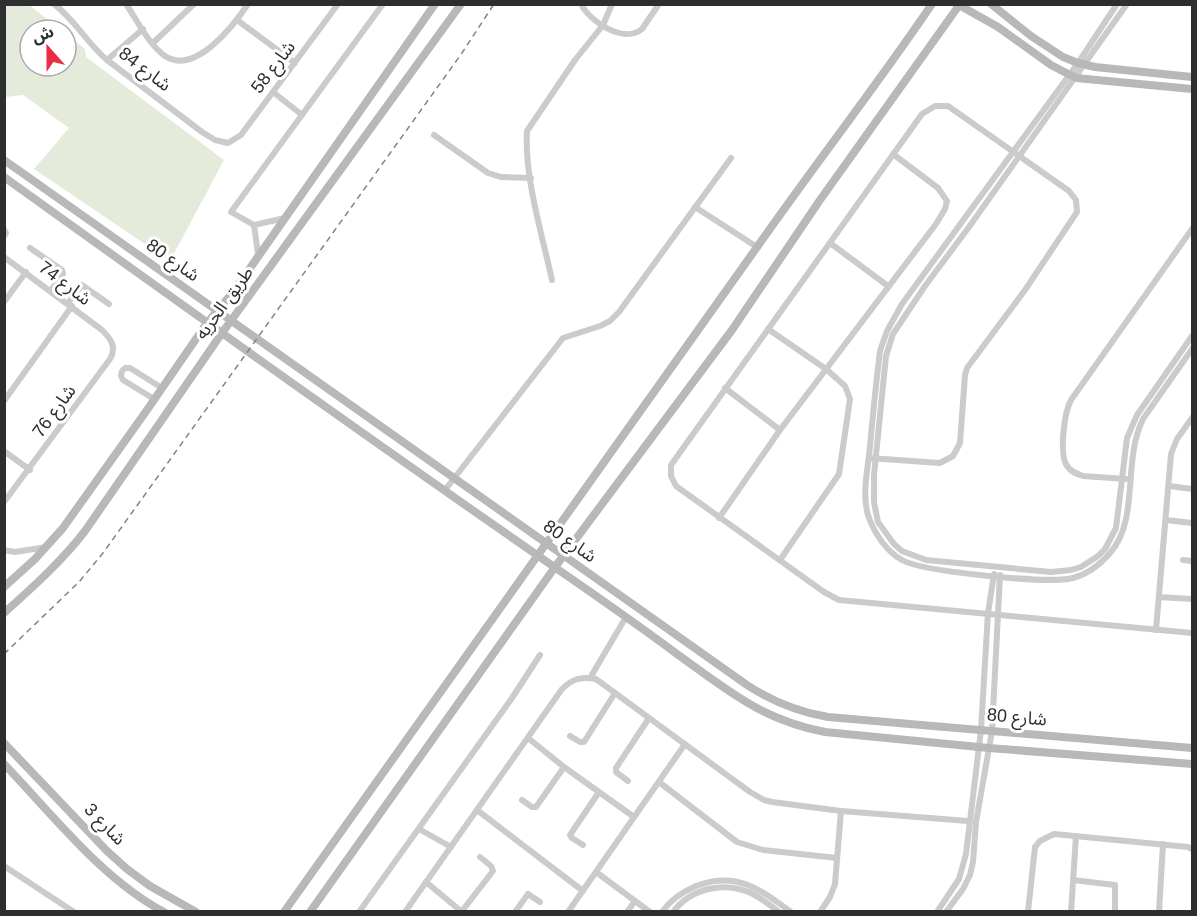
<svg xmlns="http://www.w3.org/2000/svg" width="1197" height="916" viewBox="0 0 1197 916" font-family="Arial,'Noto Sans Arabic',sans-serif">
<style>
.green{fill:#e5ebdb}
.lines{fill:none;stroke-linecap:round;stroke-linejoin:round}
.street{stroke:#cbcbcb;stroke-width:6}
.secondary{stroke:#b8b8b8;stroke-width:8}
.rail{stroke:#838383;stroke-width:1.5;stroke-dasharray:6 4.5;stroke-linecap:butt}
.labels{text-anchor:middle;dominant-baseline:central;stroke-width:6;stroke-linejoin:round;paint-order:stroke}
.street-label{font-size:18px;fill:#2e2e2e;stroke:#fff}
</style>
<rect width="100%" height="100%" fill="#fff"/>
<!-- green -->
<polygon class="green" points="5,4 29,5 61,30 30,30 30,66 66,66 66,34 85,49 86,57 224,160 170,261 34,169 69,128 23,95 5,97"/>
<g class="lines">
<!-- street -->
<g class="street">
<path d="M54,4C75,20 87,43 107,60L202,132L215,140L228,143L241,135L338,4"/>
<path d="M126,4C136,19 150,46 165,56C195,76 234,25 248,4"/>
<path d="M581,4C590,22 624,44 642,29L659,4"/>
<path d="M1117,4L1078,63L902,304L887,331L880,351C876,383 873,414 870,446C868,469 861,496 869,518C875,534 887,552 902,560C923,572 1043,583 1068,579C1085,576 1099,566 1110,553C1140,519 1122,462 1143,419L1192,349"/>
<polyline points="1127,4 969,227 925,286 893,334 886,356 874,475 874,502 878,522 894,544 902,551 926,560 1051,572 1071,570 1081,567 1098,556 1105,549 1116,528 1127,438 1137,415 1192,336"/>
<polyline points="237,20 295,63"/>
<polyline points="153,43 194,4"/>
<polyline points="107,60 143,29"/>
<polyline points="273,92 302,115"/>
<polyline points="434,135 488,173 501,177 531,178"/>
<polyline points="695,207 757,247"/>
<polyline points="285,218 254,225 231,212 383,4"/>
<polyline points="254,225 258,254"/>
<polyline points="4,229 6,233 4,236"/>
<polyline points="830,243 888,286"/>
<polyline points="30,248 62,270 63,274 51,290"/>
<path d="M4,257L102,330C111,339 117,347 110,359L4,502"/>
<path d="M552,280C542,234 524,176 527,131L575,60L603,25L612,4"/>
<polyline points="4,302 26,272"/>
<polyline points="68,303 82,285 109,304"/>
<polyline points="768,329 826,369 845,386 850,399 839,474 780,560"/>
<polyline points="725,388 780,430"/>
<polyline points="154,399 123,380 121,376 122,371 125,368 130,368 162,388"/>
<polyline points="4,401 72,306"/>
<polyline points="4,451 30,470"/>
<polyline points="869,458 940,463 953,456 960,443 965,375 967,368 1025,290 1077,212 1076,200 1069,191 948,106 935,106 922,114 671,465 671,476 676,486 824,592 839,600 1192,633"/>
<path d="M1126,479L1083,476C1077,474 1071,472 1067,466C1059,454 1064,413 1071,400L1192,229"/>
<polyline points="1169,486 1192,489"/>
<polyline points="445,490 563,338 600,326 610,321 619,312 731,158"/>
<polyline points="719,518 780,430 936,224 945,209 947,201 938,188 893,154"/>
<polyline points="1166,520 1192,523"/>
<polyline points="4,550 15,552 47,547"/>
<polyline points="1183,560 1192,561"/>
<polyline points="1159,597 1192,599"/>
<polyline points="1156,630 1171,454 1177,439 1192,418"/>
<polyline points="590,678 626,617"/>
<polyline points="570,736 580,742 584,742 615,693"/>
<polyline points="528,738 564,767 634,817"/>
<polyline points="628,781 616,772 616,768 649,718"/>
<polyline points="659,782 737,842 763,850 837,858"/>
<polyline points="522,800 532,807 536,807 564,767"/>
<polyline points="477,810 583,891"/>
<polyline points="419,829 451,847"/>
<polyline points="583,845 572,838 570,835 599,792"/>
<polyline points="4,866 74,912"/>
<polyline points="596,872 650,912"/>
<polyline points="1073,880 1115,885 1115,912"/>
<polyline points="426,882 462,912"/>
<polyline points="462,911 493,871 491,866 480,857"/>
<polyline points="359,912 512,698 540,655"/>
<path d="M405,912L562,689C572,679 582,676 596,679L750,792L764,800L772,802L841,811L968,821"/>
<polyline points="515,912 528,894 540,902"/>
<polyline points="568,912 685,744"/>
<polyline points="627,912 635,901"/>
<path d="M662,912C671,899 682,892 696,886C736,871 760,889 791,912"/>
<path d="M673,912C691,888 724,881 751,893C761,898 770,905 779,912"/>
<polyline points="820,912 830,897 835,884 841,811"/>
<polyline points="937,912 959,879 966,854 981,730 988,613 994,574"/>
<polyline points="946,912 963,889 970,875 973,862 976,822 992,731 1000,575"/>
<polyline points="1028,912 1035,847 1040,841 1054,834 1188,847 1192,849"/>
<polyline points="1071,912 1076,836"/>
<polyline points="1159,912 1163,844"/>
</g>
<!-- secondary -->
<g class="secondary">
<polyline points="957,4 998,27 1051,65 1076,78 1192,89"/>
<polyline points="991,4 1031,36 1063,57 1078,63 1095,67 1192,77"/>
<path d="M4,160L747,685C773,702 798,712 828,717L1192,748"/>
<path d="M4,177C195,314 386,451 579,584C612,607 645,630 677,654C727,690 762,720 825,732L989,748L1192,764"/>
<polyline points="4,587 35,559 63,528 147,410 207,323 234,291 435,4"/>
<path d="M4,613C33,587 62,561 85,531L222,333L461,4"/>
<polyline points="4,743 107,851 127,869 150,886 196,912"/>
<path d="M4,764C53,815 102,879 164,912"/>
<path d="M284,912C443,692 599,471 755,250C813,167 875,88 932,4"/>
<polyline points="310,912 555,567 732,330 820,200 960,4"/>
</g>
<!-- rail -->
<polyline class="rail" points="4,654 79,582 103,553 462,53 494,4"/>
</g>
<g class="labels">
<!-- street labels -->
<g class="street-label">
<text transform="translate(273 67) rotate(-53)">شارع 58</text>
<text transform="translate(145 69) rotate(37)">شارع 84</text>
<text transform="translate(173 260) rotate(35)">شارع 80</text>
<text transform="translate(65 283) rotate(37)">شارع 74</text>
<text transform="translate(224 303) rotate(-54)">طريق الحريه</text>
<text transform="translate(54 411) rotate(-54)">شارع 76</text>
<text transform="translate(570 541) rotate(35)">شارع 80</text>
<text transform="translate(1017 717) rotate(5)">شارع 80</text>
<text transform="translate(105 824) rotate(46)">شارع 3</text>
</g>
</g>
<!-- border -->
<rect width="1197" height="916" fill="none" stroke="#2e2e2e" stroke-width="12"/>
<!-- north arrow -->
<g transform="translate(48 48) rotate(339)"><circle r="28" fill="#ffffff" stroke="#ababab" stroke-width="1.5"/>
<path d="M0-4.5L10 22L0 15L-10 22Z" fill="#e82d44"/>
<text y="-9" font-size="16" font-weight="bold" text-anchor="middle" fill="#2e2e2e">ش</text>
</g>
</svg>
